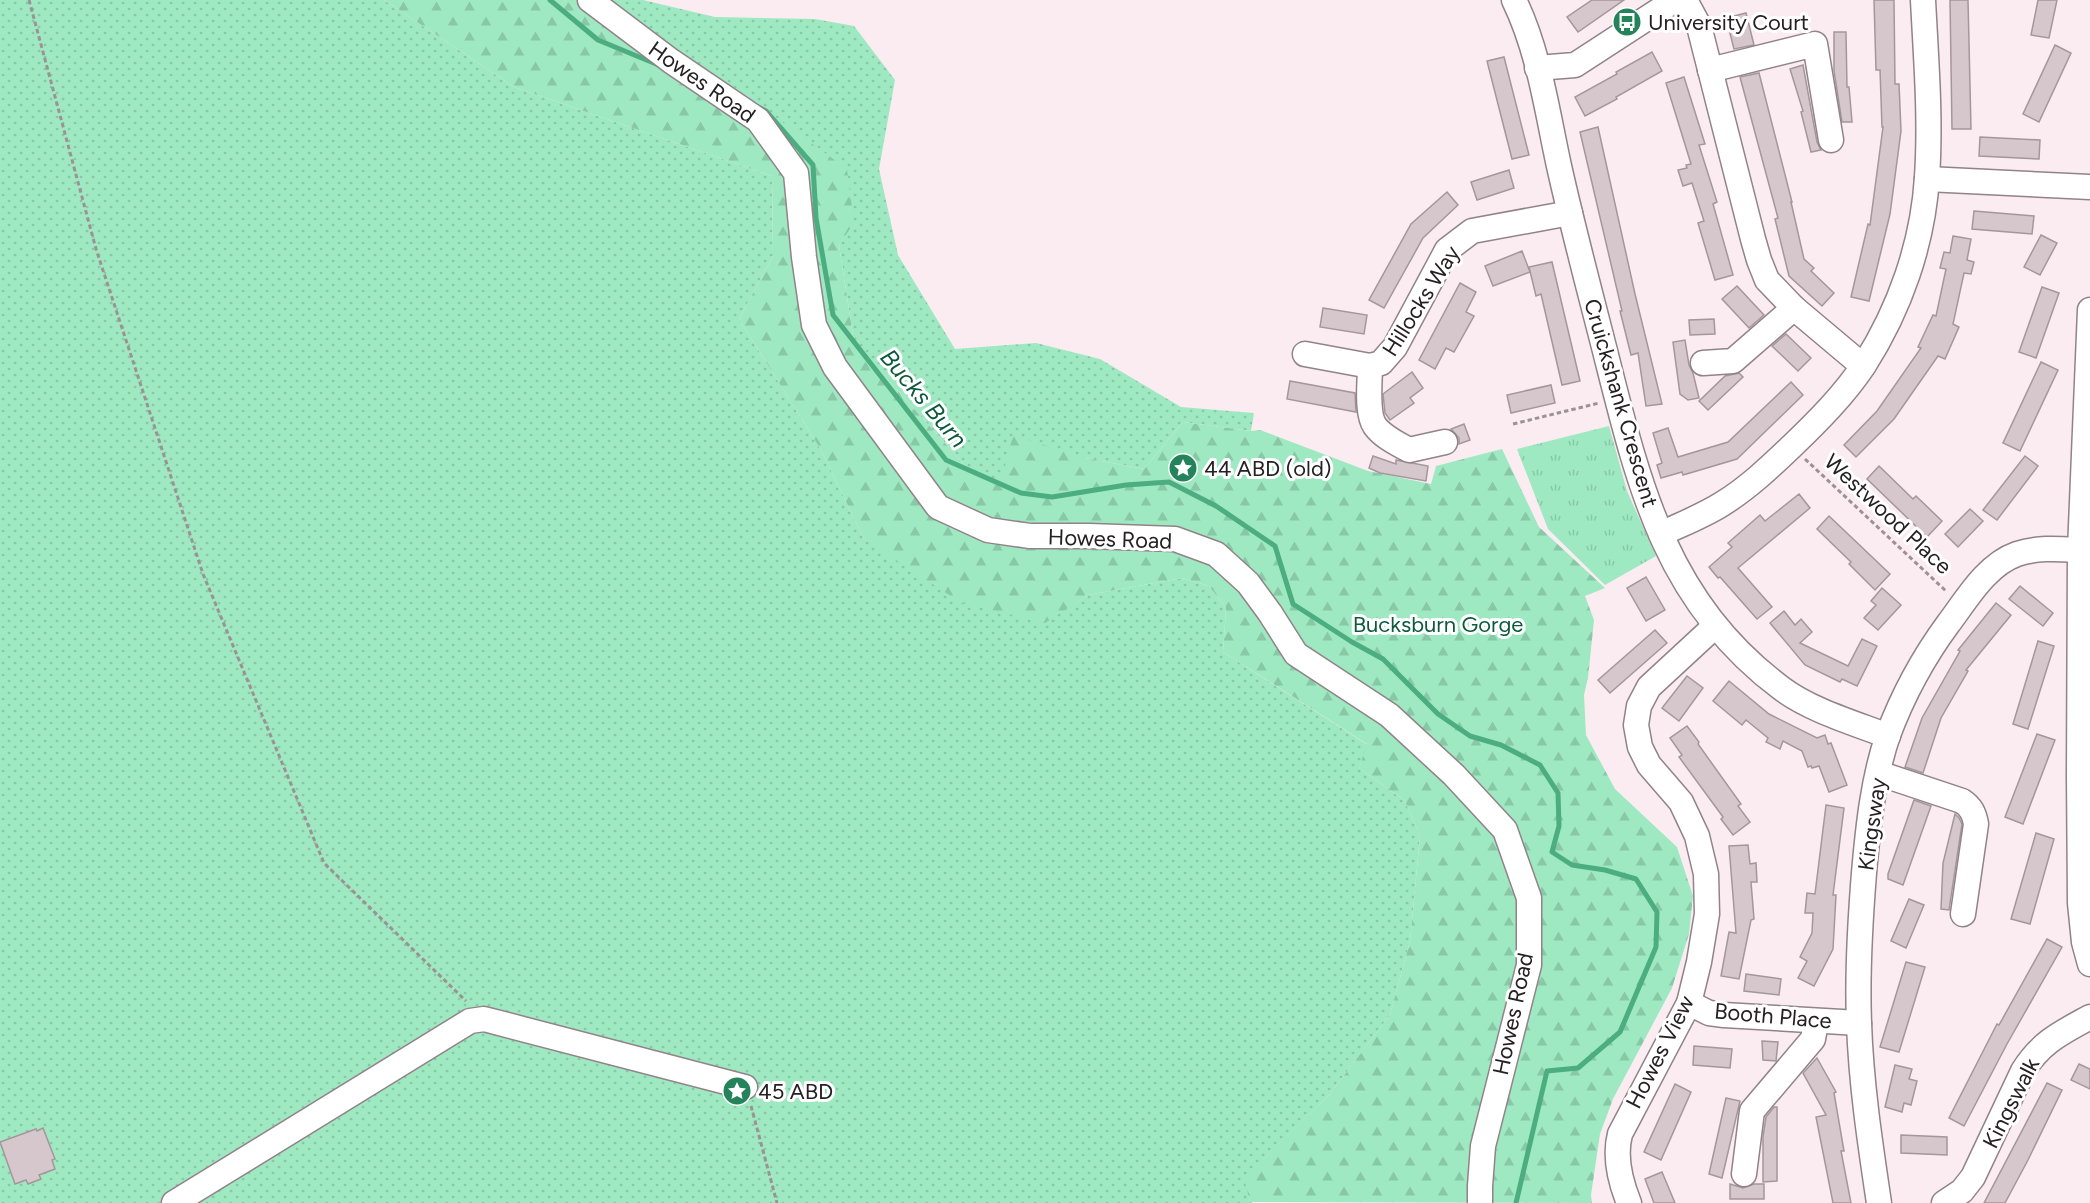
<svg xmlns="http://www.w3.org/2000/svg" width="2090" height="1203" viewBox="0 0 2090 1203" font-family="Figtree,sans-serif">
<style>
.grass{fill:url(#grass-dots)}
.forest{fill:url(#forest-firs)}
.park{fill:url(#park-tufts)}
.lines{fill:none;stroke-linecap:round;stroke-linejoin:round}
.stream{stroke:#4cae80;stroke-width:5}
.building{fill:#d6c7cc;stroke:#a4969a;stroke-width:1.5}
.minor-casing{stroke:#918388;stroke-width:27}
.path{stroke:#9c9295;stroke-width:3;stroke-dasharray:4.5 3;stroke-linecap:butt}
.minor{stroke:#fff;stroke-width:24}
.labels{text-anchor:middle;dominant-baseline:central;stroke-width:6;stroke-linejoin:round;paint-order:stroke}
.poi-label{font-size:22px;fill:#252021;stroke:#fff;text-anchor:start}
.street-label{font-size:22px;fill:#252021;stroke:#fff}
.park-label{font-size:22px;fill:#0d5a3c;stroke:#fff}
.water-label{font-size:24px;font-style:italic;fill:#0c5a3b;stroke:#fff}
</style>
<defs>
<pattern id="grass-dots" width="8" height="8" patternUnits="userSpaceOnUse" patternTransform="scale(1.5)"><rect width="8" height="8" fill="#9ee9c1"/><path d="M2 2h.1M6 6h.1" fill="none" stroke="#88c8a6" stroke-width="1.8" stroke-linecap="round"/></pattern>
<pattern id="forest-firs" width="22" height="20" patternUnits="userSpaceOnUse" patternTransform="scale(1.5)"><rect width="22" height="20" fill="#9ee9c1"/><path d="M5 1l3.5 6h-7zM16 11l3.5 6h-7z" fill="#88c8a6"/></pattern>
<pattern id="park-tufts" width="24" height="20" patternUnits="userSpaceOnUse" patternTransform="scale(1.5)"><rect width="24" height="20" fill="#9ee9c1"/><path d="M3 7l-1-3M5 7V3M7 7l1-3M15 17l-1-3M17 17v-4M19 17l1-3" fill="none" stroke="#88c8a6"/></pattern>
</defs>
<rect width="100%" height="100%" fill="#fbecf1"/>
<!-- grass -->
<g class="grass">
<polygon points="0,0 384,0 514,87 772,176 773,256 739,319 821,450 864,539 1045,622 1088,595 1182,578 1209,586 1226,608 1223,652 1368,745 1359,768 1405,801 1420,836 1410,941 1390,1015 1329,1095 1245,1178 1250,1202 1253,1203 0,1203"/>
<polygon points="565,0 643,0 715,17 815,19 854,26 895,80 879,169 898,255 955,349 1036,343 1100,359 1181,407 1254,413 1251,431 1183,422 1144,469 1085,458 1001,482 969,470 854,342 839,245 854,222"/>
</g>
<!-- forest -->
<polygon class="forest" points="384,0 565,0 601,27 731,85 847,169 854,223 839,245 854,342 969,470 1001,482 1013,435 1085,458 1144,469 1183,422 1251,431 1260,430 1368,471 1431,484 1436,466 1502,449 1539,527 1605,588 1585,596 1594,620 1588,678 1584,695 1586,735 1615,789 1677,847 1693,896 1689,934 1672,988 1613,1099 1600,1134 1591,1195 1592,1203 1250,1202 1244,1178 1329,1095 1390,1015 1410,941 1420,836 1405,801 1359,768 1367,744 1223,652 1226,608 1209,586 1182,578 1088,595 1045,623 960,602 864,539 821,450 739,319 773,256 772,176 514,87"/>
<!-- park -->
<polygon class="park" points="1609,426 1627,491 1656,556 1605,585 1548,529 1517,449"/>
<g class="lines">
<!-- stream -->
<g class="stream">
<polyline points="550,0 598,40 661,66"/>
<polyline points="758,107 766,111 813,165 816,218 833,315 946,460 1021,493 1052,497 1126,485 1169,482 1216,506 1275,546 1293,604 1352,642 1383,659 1438,714 1470,736 1501,745 1540,765 1558,793 1559,826 1552,852 1572,865 1605,870 1636,879 1657,912 1656,947 1620,1032 1578,1068 1547,1071 1516,1203"/>
</g>
</g>
<!-- building -->
<g class="building">
<polygon points="1592,0 1624,0 1578,32 1567,17"/>
<polygon points="1874,0 1894,0 1895,84 1899,84 1901,131 1890,214 1869,301 1851,297 1868,224 1870,225 1883,127 1882,127 1880,70 1876,70"/>
<polygon points="1950,0 1968,0 1971,129 1952,129"/>
<polygon points="2038,0 2057,0 2049,38 2031,35"/>
<polygon points="1746,13 1754,45 1734,49 1726,18"/>
<polygon points="1834,32 1846,32 1847,87 1849,87 1852,122 1842,122 1834,71"/>
<polygon points="2055,45 2071,53 2039,122 2023,114"/>
<polygon points="1652,52 1662,71 1616,97 1617,99 1585,116 1575,97 1617,74 1616,72"/>
<polygon points="1504,57 1529,155 1512,159 1487,61"/>
<polygon points="1803,65 1817,142 1821,150 1811,152 1801,112 1803,111 1790,69"/>
<polygon points="1759,73 1792,202 1791,202 1804,259 1814,268 1811,271 1834,293 1822,306 1789,276 1775,219 1778,218 1740,77"/>
<polygon points="1684,77 1705,144 1699,145 1717,202 1713,204 1733,275 1715,280 1698,223 1704,221 1692,183 1683,186 1678,170 1687,168 1686,165 1691,164 1666,83"/>
<polygon points="1598,127 1635,294 1662,404 1646,406 1638,353 1631,355 1620,311 1622,311 1580,132"/>
<polygon points="1980,137 2040,140 2039,159 1979,156"/>
<polygon points="1509,170 1514,188 1477,200 1471,182"/>
<polygon points="1447,192 1458,205 1423,238 1384,308 1369,300 1411,224"/>
<polygon points="1974,211 2034,216 2032,234 1972,229"/>
<polygon points="2041,235 2057,243 2040,275 2024,267"/>
<polygon points="1953,236 1971,239 1967,260 1974,262 1971,274 1964,273 1953,324 1959,327 1945,359 1938,356 1894,419 1856,457 1844,445 1877,411 1921,348 1918,347 1933,315 1936,316 1946,269 1940,268 1944,252 1950,253"/>
<polygon points="1522,251 1530,272 1493,286 1485,266"/>
<polygon points="1552,262 1580,381 1562,385 1541,294 1536,296 1529,267"/>
<polygon points="1460,283 1476,292 1466,312 1474,316 1454,352 1446,348 1435,369 1419,360"/>
<polygon points="1737,286 1764,315 1749,328 1722,299"/>
<polygon points="2042,287 2059,293 2036,358 2019,352"/>
<polygon points="1323,308 1367,315 1364,334 1320,327"/>
<polygon points="1714,319 1715,334 1690,335 1689,320"/>
<polygon points="1786,334 1811,358 1798,371 1772,346"/>
<polygon points="1685,340 1689,365 1693,373 1699,398 1688,400 1680,394 1673,342"/>
<polygon points="2041,362 2058,370 2020,451 2003,443"/>
<polygon points="1412,372 1423,388 1410,398 1414,403 1390,420 1385,413 1383,394"/>
<polygon points="1739,373 1743,377 1708,410 1699,401 1725,376"/>
<polygon points="1290,381 1355,393 1356,412 1287,399"/>
<polygon points="1791,382 1803,395 1737,459 1683,475 1682,472 1661,478 1657,465 1662,463 1653,433 1668,428 1678,457 1728,442"/>
<polygon points="1551,385 1555,403 1511,413 1507,395"/>
<polygon points="1464,424 1470,440 1459,444 1459,438 1451,429"/>
<polygon points="1373,456 1396,464 1396,460 1428,466 1426,481 1380,473 1369,468"/>
<polygon points="2025,456 2038,466 1997,520 1983,510"/>
<polygon points="1879,466 1913,499 1916,496 1942,521 1927,537 1867,479"/>
<polygon points="1799,494 1810,508 1738,568 1772,607 1757,619 1720,577 1718,578 1709,567 1732,547 1728,543 1760,515 1765,521"/>
<polygon points="1970,509 1983,521 1958,547 1945,534"/>
<polygon points="1829,516 1890,574 1875,590 1849,564 1851,562 1817,529"/>
<polygon points="1646,577 1665,610 1646,621 1627,588"/>
<polygon points="2020,586 2053,613 2043,626 2009,599"/>
<polygon points="1882,588 1901,605 1878,630 1864,618 1876,605 1871,601"/>
<polygon points="1996,603 2011,615 1966,670 1968,671 1941,718 1923,773 1905,767 1922,718 1960,651 1958,650"/>
<polygon points="1784,611 1795,625 1801,619 1812,632 1800,643 1848,666 1862,639 1877,646 1857,686 1842,679 1840,682 1805,665 1770,623"/>
<polygon points="1655,630 1667,643 1610,693 1598,680"/>
<polygon points="2038,641 2054,646 2028,729 2013,724"/>
<polygon points="1687,676 1703,688 1679,721 1662,708"/>
<polygon points="1729,681 1769,714 1817,738 1825,735 1828,744 1831,743 1847,785 1829,792 1819,766 1812,768 1811,766 1808,767 1802,751 1783,741 1780,749 1766,742 1768,738 1746,720 1742,725 1713,701"/>
<polygon points="1687,726 1699,742 1698,744 1741,804 1738,806 1750,822 1733,835 1721,819 1723,817 1679,757 1682,755 1670,738"/>
<polygon points="2037,734 2055,740 2023,824 2005,817"/>
<polygon points="1914,800 1931,806 1903,885 1888,879 1888,874"/>
<polygon points="1826,805 1844,808 1833,895 1836,895 1833,949 1814,986 1798,978 1807,961 1800,957 1812,933 1813,913 1805,913 1807,893 1815,894"/>
<polygon points="1955,814 1959,818 1962,824 1949,910 1941,909 1943,863"/>
<polygon points="2036,833 2054,839 2030,924 2011,919"/>
<polygon points="1748,845 1750,864 1756,863 1757,882 1751,882 1754,919 1751,920 1739,979 1721,976 1729,932 1736,933 1729,846"/>
<polygon points="1909,899 1924,905 1906,948 1891,941"/>
<polygon points="2047,939 2062,947 2007,1044 1964,1126 1949,1118 1997,1024 1999,1025"/>
<polygon points="1906,962 1925,967 1899,1052 1880,1047"/>
<polygon points="1746,974 1781,979 1779,995 1744,991"/>
<polygon points="1762,1041 1778,1042 1776,1061 1763,1060"/>
<polygon points="1694,1046 1732,1049 1730,1068 1693,1065"/>
<polygon points="1817,1058 1836,1092 1834,1093 1844,1151 1841,1151 1851,1203 1833,1203 1816,1117 1826,1115 1803,1073"/>
<polygon points="2079,1064 2090,1069 2090,1089 2071,1080"/>
<polygon points="1895,1065 1912,1069 1909,1079 1917,1081 1911,1105 1904,1103 1902,1112 1885,1107"/>
<polygon points="2047,1083 2062,1090 2028,1160 2005,1203 1984,1203"/>
<polygon points="1675,1084 1691,1092 1661,1160 1644,1152"/>
<polygon points="1726,1098 1740,1101 1722,1178 1709,1174"/>
<polygon points="1774,1107 1777,1107 1777,1181 1763,1182 1763,1137 1766,1117"/>
<polygon points="43,1128 55,1159 52,1160 55,1169 39,1175 41,1179 28,1184 26,1180 15,1184 0,1142 36,1129 37,1131"/>
<polygon points="1901,1135 1947,1137 1947,1155 1901,1153"/>
<polygon points="1662,1172 1670,1191 1675,1203 1654,1203 1645,1179"/>
<polygon points="1730,1184 1743,1188 1754,1184 1764,1184 1764,1199 1730,1199"/>
</g>
<g class="lines">
<!-- minor casing -->
<g class="minor-casing">
<g id="minor">
<polyline points="590,0 671,61 758,120 796,173 804,257 814,325 835,367 938,507 988,530 1030,536 1089,536 1175,539 1216,554 1248,583 1270,613 1296,654 1389,715 1454,775 1505,830 1529,898 1529,965 1483,1146 1480,1186 1480,1203"/>
<path d="M1514,0C1539,51 1547,111 1559,166C1573,229 1590,292 1606,355C1639,486 1666,602 1781,688C1810,710 1854,723 1888,736"/>
<polyline points="1685,0 1699,26 1753,239 1759,260 1767,280 1794,308 1863,366"/>
<polyline points="1537,68 1575,65 1675,0"/>
<polyline points="1710,70 1815,44 1831,140"/>
<polyline points="1927,179 2090,187"/>
<polyline points="2090,310 2080,550 2079,776 2080,903 2084,942 2090,964"/>
<polyline points="1305,354 1370,366 1381,363 1395,347 1447,250 1472,231 1570,213"/>
<polyline points="1703,363 1733,361 1794,308"/>
<path d="M1370,366C1370,381 1366,413 1375,426C1383,437 1398,444 1409,450L1445,442"/>
<path d="M1661,534C1682,524 1703,516 1722,504C1748,488 1770,467 1792,446C1818,421 1844,395 1864,365C1900,309 1923,243 1927,177C1931,118 1926,59 1923,0"/>
<path d="M1878,773L1962,801C1971,807 1974,813 1976,824L1963,914"/>
<polyline points="1689,1003 1709,1013 1724,1015 1859,1023"/>
<polyline points="1744,1174 1752,1111 1813,1039 1816,1022"/>
<polyline points="174,1203 470,1021 484,1019 745,1087"/>
<path d="M1629,1203C1620,1181 1614,1157 1620,1134L1689,1003L1699,962L1707,914L1706,874L1697,836L1681,802L1649,765L1640,747L1636,725L1639,706L1649,687L1715,626"/>
<path d="M1879,1203C1870,1143 1861,1083 1859,1023C1857,973 1860,923 1864,873C1868,827 1873,779 1888,735C1903,695 1923,658 1948,624C1967,599 1986,565 2017,554C2037,547 2060,549 2080,550"/>
<path d="M1944,1203L1962,1191L1973,1177L2023,1071C2041,1042 2061,1033 2090,1017"/>
</g>
</g>
<!-- path -->
<g class="path">
<polyline points="29,0 96,249 203,574 324,863 466,1001"/>
<polyline points="1513,424 1599,403"/>
<polyline points="1805,459 1947,592"/>
<polyline points="751,1106 777,1203"/>
</g>
<!-- minor -->
<use href="#minor" class="minor"/>
</g>
<!-- icons -->
<defs>
<g id="bus-disc" transform="scale(1.5)"><circle r="9.5" fill="#24835a" stroke="#fff"/><path d="M-5-6H5V4H4V6H2V4H-2V6H-4V4H-5ZM-3.5-4V0h7V-4ZM-3.5 1.2v1.5H-2V1.2ZM2 1.2v1.5H3.5V1.2Z" fill="#fff"/></g>
<g id="sight-disc" transform="scale(1.5)"><circle r="9.5" fill="#24835a" stroke="#fff"/><path d="M0-6L1.8-2.2L6-1.7L2.9 1.2L3.7 5.4L0 3.3L-3.7 5.4L-2.9 1.2L-6-1.7L-1.8-2.2Z" fill="#fff"/></g>
</defs>
<g fill-rule="evenodd">
<use href="#bus-disc" x="1627" y="22"/>
<use href="#sight-disc" x="1183" y="468"/>
<use href="#sight-disc" x="737" y="1091"/>
</g>
<g class="labels">
<!-- poi labels -->
<g class="poi-label">
<text x="1648" y="22">University Court</text>
<text x="1204" y="468">44 ABD (old)</text>
<text x="758" y="1091">45 ABD</text>
</g>
<!-- street labels -->
<g class="street-label">
<text transform="translate(702 82) rotate(35)">Howes Road</text>
<text transform="translate(1421 301) rotate(-58)">Hillocks Way</text>
<text transform="translate(1621 403) rotate(74)">Cruickshank Crescent</text>
<text transform="translate(1888 514) rotate(43)">Westwood Place</text>
<text transform="translate(1110 539) rotate(2)">Howes Road</text>
<text transform="translate(1872 824) rotate(-82)">Kingsway</text>
<text transform="translate(1513 1014) rotate(-78)">Howes Road</text>
<text transform="translate(1773 1016) rotate(5)">Booth Place</text>
<text transform="translate(1660 1052) rotate(-63)">Howes View</text>
<text transform="translate(2011 1103) rotate(-63)">Kingswalk</text>
</g>
<!-- park labels -->
<g class="park-label">
<text x="1438" y="624">Bucksburn Gorge</text>
</g>
<!-- water labels -->
<g class="water-label">
<text transform="translate(924 398) rotate(50)">Bucks Burn</text>
</g>
</g>
</svg>
